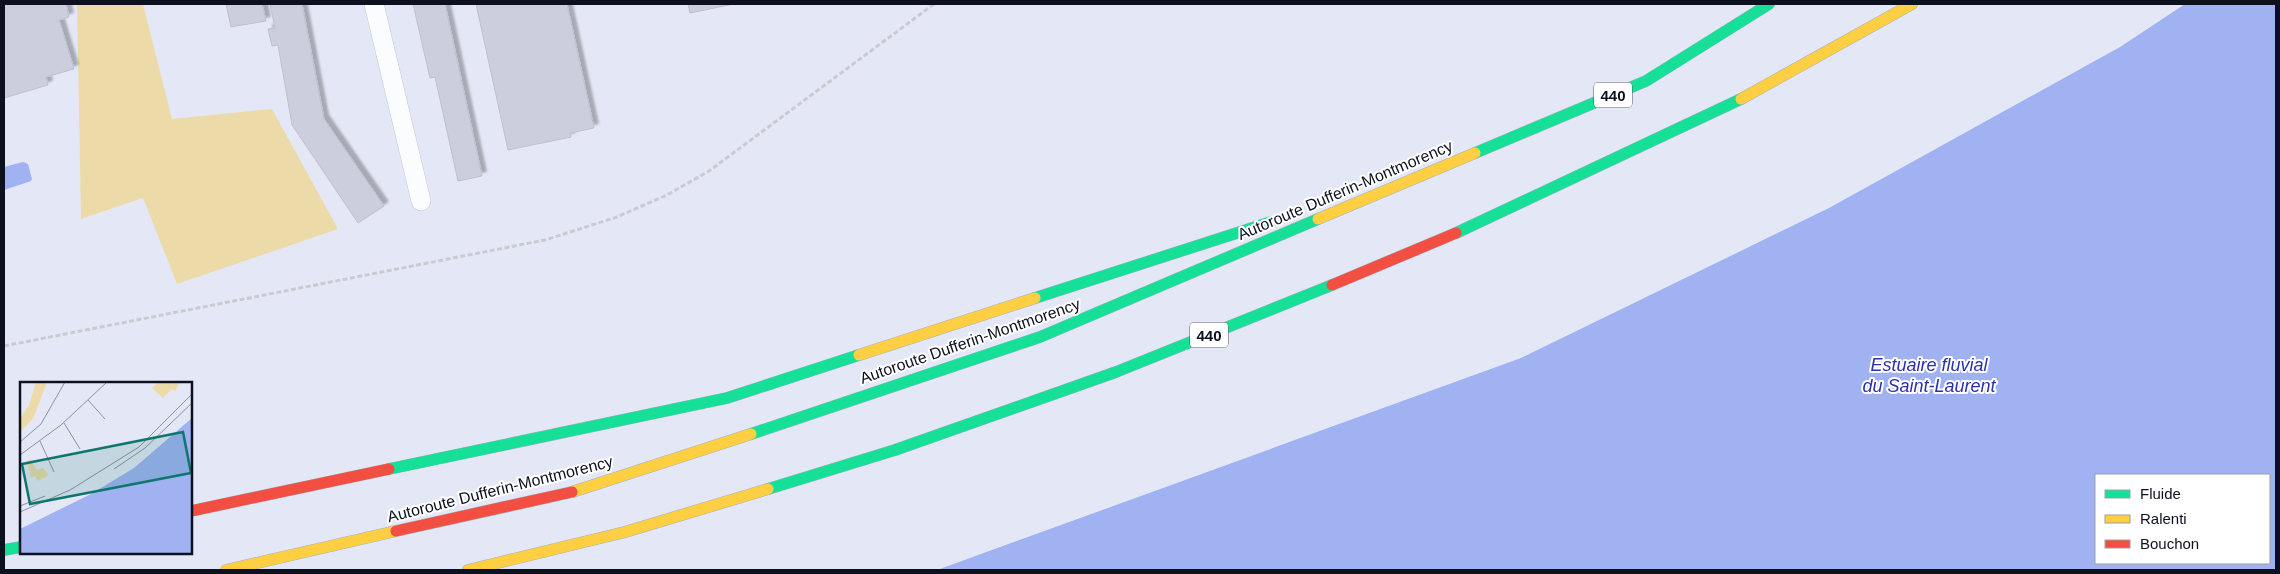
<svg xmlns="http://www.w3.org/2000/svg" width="2280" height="574" viewBox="0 0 2280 574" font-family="Arial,sans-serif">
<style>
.green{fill:#ecdba8}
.water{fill:#a0b2f2;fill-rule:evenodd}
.building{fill:#cccedd;stroke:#bfc0ce;filter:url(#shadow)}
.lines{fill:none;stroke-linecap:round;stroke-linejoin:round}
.lane-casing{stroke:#c2c6d4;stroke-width:20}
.fast-casing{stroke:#a4b3bd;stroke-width:12}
.slow-casing{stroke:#a4b3bd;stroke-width:12}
.jam-casing{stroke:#a4b3bd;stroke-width:12}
.path{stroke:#cacbd0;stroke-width:3;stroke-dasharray:5 2.5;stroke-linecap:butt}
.lane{stroke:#fbfcfe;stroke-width:19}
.fast{stroke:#16e098;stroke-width:11}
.slow{stroke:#ffcf43;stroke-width:11}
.jam{stroke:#f24e42;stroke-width:11}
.labels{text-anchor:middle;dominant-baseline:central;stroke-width:4;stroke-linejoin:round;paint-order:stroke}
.shield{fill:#fff;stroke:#555862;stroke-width:1}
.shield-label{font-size:15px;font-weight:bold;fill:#0c101f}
.street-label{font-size:16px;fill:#0c101f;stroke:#fff}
.water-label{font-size:18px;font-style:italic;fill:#2931ac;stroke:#fff}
.inset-road{fill:none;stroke:#8e92a0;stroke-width:1}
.view{fill:#0f766e;fill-opacity:0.15;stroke:#0f766e;stroke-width:2.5}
.inset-edge{fill:none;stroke:#0c101f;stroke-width:2.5}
</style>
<defs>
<filter id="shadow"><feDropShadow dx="4.5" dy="-4.5" stdDeviation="1" flood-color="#0004"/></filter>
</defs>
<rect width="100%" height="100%" fill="#e4e8f6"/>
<!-- green -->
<polygon class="green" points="77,4 143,4 172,119 272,109 338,229 177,284 143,198 81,219"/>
<!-- water -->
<g class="water">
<path d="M2185,4H2276V570H937L1521,358L1829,208L2120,47ZM2096,475H2269V563H2096Z"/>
<polygon points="23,162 28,164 32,179 31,181 4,190 4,167"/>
</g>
<!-- building -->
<g class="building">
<polygon points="4,4 66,4 69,17 59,20 74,69 46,77 48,85 4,98"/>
<polygon points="226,4 262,4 266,21 231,27"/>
<polygon points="270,4 302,4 324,119 384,206 358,223 292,125 278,45 272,46 268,29 275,28"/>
<polygon points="413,4 445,4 482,176 458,181 435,77 430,78"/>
<polygon points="476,4 567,4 594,128 570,133 571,137 508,150"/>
<polygon points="688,4 734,4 690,13"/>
</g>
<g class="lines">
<!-- lane casing -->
<g class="lane-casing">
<polyline id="lane" points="374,4 421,201"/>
</g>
<!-- fast casing -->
<g class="fast-casing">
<g id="fast">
<polyline points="1475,153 1646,81 1769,4"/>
<polyline points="1456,233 1741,99"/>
<polyline points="1035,298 1271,222"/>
<polyline points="751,434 1040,337 1318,219"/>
<polyline points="389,469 727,398 859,355"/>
<polyline points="768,489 895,450 1116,372 1332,285"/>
<polyline points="4,550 21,547"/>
</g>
</g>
<!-- slow casing -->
<g class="slow-casing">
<g id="slow">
<polyline points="1741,99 1912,4"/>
<polyline points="1318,219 1475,153"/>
<polyline points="859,355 1035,298"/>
<polyline points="572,492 751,434"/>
<polyline points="226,570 396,531"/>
<polyline points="468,570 625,532 768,489"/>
</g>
</g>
<!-- jam casing -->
<g class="jam-casing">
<g id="jam">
<polyline points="1332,285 1456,233"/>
<polyline points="191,511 389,469"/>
<polyline points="396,531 572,492"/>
</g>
</g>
<!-- path -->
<polyline class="path" points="4,346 545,240 617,217 667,195 709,171 934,4"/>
<!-- lane -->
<use href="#lane" class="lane"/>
<!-- fast -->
<use href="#fast" class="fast"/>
<!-- slow -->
<use href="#slow" class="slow"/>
<!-- jam -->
<use href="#jam" class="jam"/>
</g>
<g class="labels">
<!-- shield labels -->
<g class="shield">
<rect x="1594" y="82.5" width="38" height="25" rx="4"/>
<rect x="1190" y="322.5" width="38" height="25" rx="4"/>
</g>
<g class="shield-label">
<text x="1613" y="95">440</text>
<text x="1209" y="335">440</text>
</g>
<!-- street labels -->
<g class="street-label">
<text transform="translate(1345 190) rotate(-23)">Autoroute Dufferin-Montmorency</text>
<text transform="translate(970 341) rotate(-19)">Autoroute Dufferin-Montmorency</text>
<text transform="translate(500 489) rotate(-14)">Autoroute Dufferin-Montmorency</text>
</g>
<!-- water labels -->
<g class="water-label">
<text x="1929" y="365">Estuaire fluvial<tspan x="1929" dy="21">du Saint-Laurent</tspan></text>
</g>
</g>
<!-- overview -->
<g transform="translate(20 382)">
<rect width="172" height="172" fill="#e4e8f6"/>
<path d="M16,0H27L13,37L0,50V36L9,23ZM138,0H160L155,9L152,7L143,16L132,6ZM11,77L16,88L23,86L29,93L18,99L15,94L11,96L7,79Z" fill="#ecdba8"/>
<path d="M172,36V172H0V147L71,112L114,86Z" fill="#a0b2f2"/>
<path class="inset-road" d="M68,18L85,37M44,41L60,67M20,59L34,90M0,60L21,42L45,0M0,73L41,43L87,0M94,87L125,66L173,20M0,124L25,114M0,130L50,108L119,65L173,11"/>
<path class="view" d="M163,50L171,91L10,122L2,82Z"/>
<rect width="172" height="172" class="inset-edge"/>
</g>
<!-- border -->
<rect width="2280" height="574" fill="none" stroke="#0c101f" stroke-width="10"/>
<!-- legend -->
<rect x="2095" y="474" width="175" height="90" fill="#ffffff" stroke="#9e9fa5"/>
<rect x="2105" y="490" width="25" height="8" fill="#16e098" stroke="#9e9fa5"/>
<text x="2140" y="499" font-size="15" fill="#0c101f">Fluide</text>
<rect x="2105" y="515" width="25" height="8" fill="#ffcf43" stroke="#9e9fa5"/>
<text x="2140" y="524" font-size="15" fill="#0c101f">Ralenti</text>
<rect x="2105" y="540" width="25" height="8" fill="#f24e42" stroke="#9e9fa5"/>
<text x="2140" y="549" font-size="15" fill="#0c101f">Bouchon</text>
</svg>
